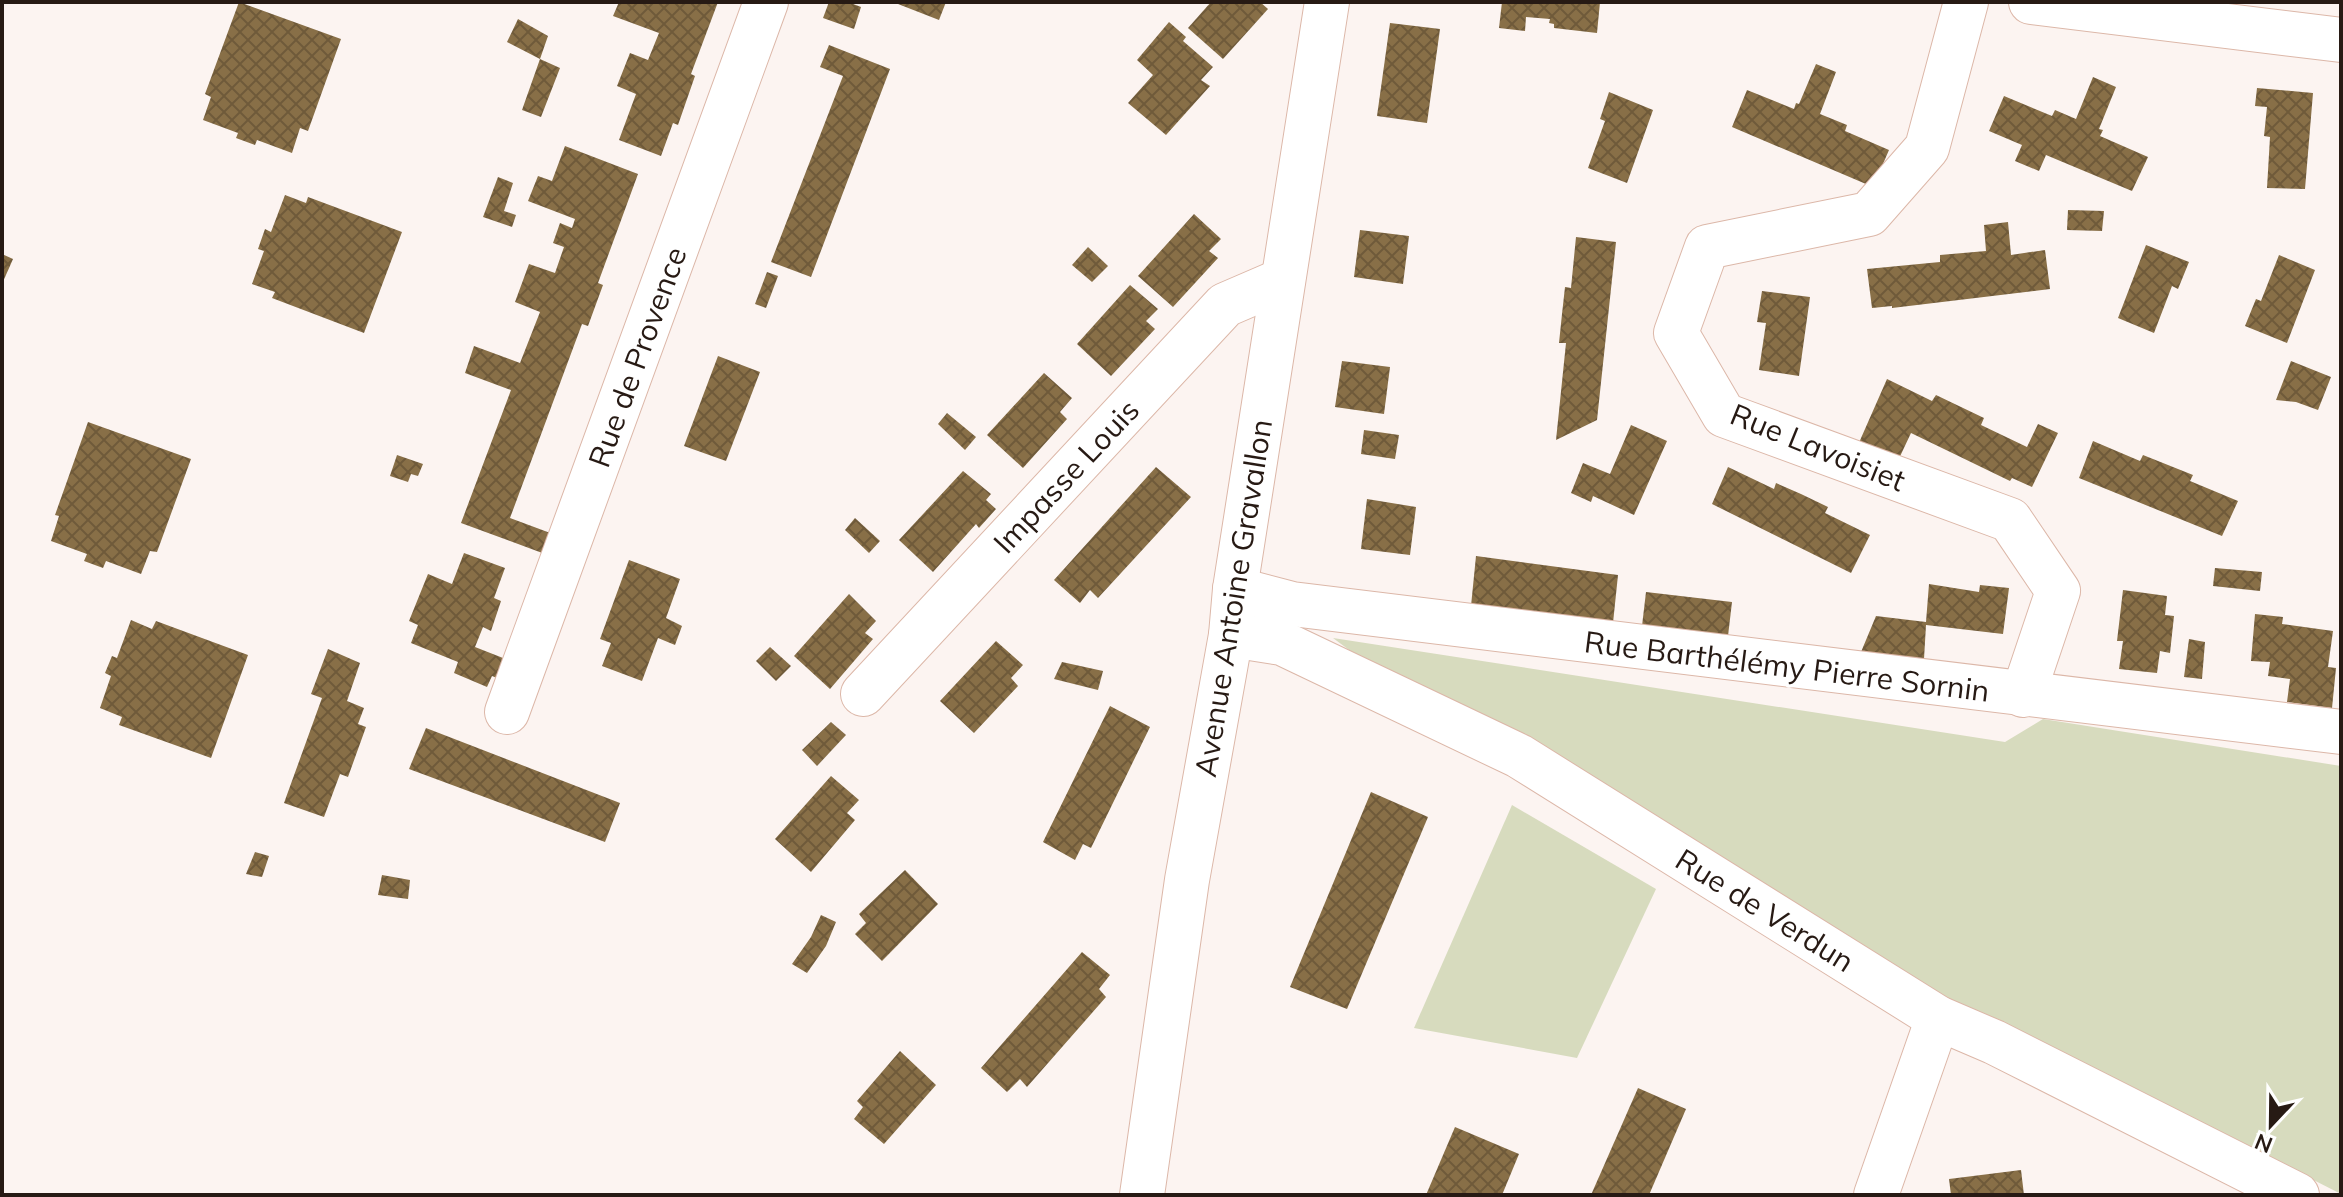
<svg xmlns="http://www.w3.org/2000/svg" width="2343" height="1197" viewBox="0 0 2343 1197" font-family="Mulish,sans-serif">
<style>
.green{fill:#d7dbbe}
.building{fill:url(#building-cross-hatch)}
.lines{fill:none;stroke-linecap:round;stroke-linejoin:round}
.minor-casing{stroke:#dcb7a8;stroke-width:46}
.minor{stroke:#fff;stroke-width:44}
.labels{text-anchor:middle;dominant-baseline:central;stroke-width:7;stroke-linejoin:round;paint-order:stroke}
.street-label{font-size:30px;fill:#271a14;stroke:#fff}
</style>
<defs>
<pattern id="building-cross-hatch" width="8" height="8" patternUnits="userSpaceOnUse" patternTransform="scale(2)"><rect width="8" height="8" fill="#886f47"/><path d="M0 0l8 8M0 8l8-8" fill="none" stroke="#6f5a3a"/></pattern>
</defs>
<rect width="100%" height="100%" fill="#fcf4f1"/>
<!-- green -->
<g class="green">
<polygon points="1333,638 2005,742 2043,719 2341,766 2341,1194 2083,1063 1913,984 1380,673"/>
<polygon points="1512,805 1656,889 1577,1058 1414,1028"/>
</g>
<!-- building -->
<g class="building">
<polygon points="239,2 341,39 308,131 300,128 292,153 257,140 255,145 236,138 238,133 203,120 211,97 205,94"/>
<polygon points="619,2 718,2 691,74 695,76 678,125 673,123 661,156 619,140 636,94 617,86 630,53 648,60 659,33 613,16"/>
<polygon points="829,2 848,2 861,7 854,29 823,18"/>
<polygon points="899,2 946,2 939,20 898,4"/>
<polygon points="1211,2 1260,2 1268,9 1223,59 1188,28"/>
<polygon points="1502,2 1600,2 1597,33 1554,28 1554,24 1549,23 1550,19 1526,17 1525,31 1499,28"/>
<polygon points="518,19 548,36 540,59 560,68 541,117 522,110 540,59 507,42"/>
<polygon points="1169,22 1186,37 1183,41 1213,67 1201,80 1210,86 1166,135 1128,103 1153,75 1137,60"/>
<polygon points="1390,23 1440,29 1427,123 1377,116"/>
<polygon points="829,45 890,69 811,277 771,262 843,76 820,67"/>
<polygon points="1816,64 1836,72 1820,114 1847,125 1845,131 1889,150 1873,187 1732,127 1747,90 1794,109 1796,103 1799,104"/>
<polygon points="2093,77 2116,87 2099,129 2103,130 2100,136 2148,157 2132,191 2046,155 2039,171 2015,161 2022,145 1989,131 2004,96 2052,116 2055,110 2076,119"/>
<polygon points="2257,88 2313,93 2305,189 2267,188 2270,137 2264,136 2267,107 2255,106"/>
<polygon points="1609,92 1653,110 1627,183 1588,168 1605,121 1600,119"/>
<polygon points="565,146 638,174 598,283 603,285 588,326 582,324 510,518 561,537 553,557 461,523 511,390 465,373 474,346 520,363 540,312 515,302 529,264 555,273 564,247 553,243 560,223 572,228 575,219 528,201 538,176 552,181"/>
<polygon points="498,177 513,183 504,211 516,215 512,227 483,217"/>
<polygon points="285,195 306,203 308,197 402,232 364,333 272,298 275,292 252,284 264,251 258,249 265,229 271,232"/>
<polygon points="2068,210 2104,211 2102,231 2067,230"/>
<polygon points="1194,214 1221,239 1209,251 1218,258 1173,307 1138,276"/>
<polygon points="2008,222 2011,255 2045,250 2050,289 1892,308 1892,306 1872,308 1867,269 1940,262 1940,255 1986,251 1984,225"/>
<polygon points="1360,230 1409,236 1403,284 1354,277"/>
<polygon points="1576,237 1616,242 1597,420 1556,440 1566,343 1559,343 1562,314 1565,287 1571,288"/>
<polygon points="2146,245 2189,262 2178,289 2172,286 2154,333 2118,318"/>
<polygon points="1088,247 1108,266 1092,282 1072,265"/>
<polygon points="2,254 13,259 2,284"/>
<polygon points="2279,255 2315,270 2287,343 2245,326 2256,299 2261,301"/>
<polygon points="767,272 778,276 766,308 755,304"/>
<polygon points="1130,285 1158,309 1146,321 1155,329 1111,376 1077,344"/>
<polygon points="1762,291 1810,297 1799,376 1759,370 1766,323 1757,322"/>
<polygon points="718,356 760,372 726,461 684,446"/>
<polygon points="1342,361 1390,367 1384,414 1335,407"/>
<polygon points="2291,361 2331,377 2318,410 2296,402 2276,400"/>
<polygon points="1044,373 1072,398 1060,412 1067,419 1023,468 987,435"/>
<polygon points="1887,379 1932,401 1936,395 1961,407 1984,418 1981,425 2027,447 2038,424 2058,433 2032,487 2012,478 2010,481 1911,433 1895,467 1854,454"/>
<polygon points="947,413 976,437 965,450 938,424"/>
<polygon points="88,422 191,459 157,552 150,551 141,574 106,561 103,568 84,561 87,554 51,541 59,516 55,515"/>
<polygon points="1631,425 1667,441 1634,515 1593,496 1591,502 1571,493 1583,463 1610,474"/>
<polygon points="1364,430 1399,435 1395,459 1361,454"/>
<polygon points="2093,441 2140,461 2143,455 2193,475 2190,481 2238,501 2222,536 2079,478"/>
<polygon points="397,455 423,464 418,476 411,474 408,482 390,476"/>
<polygon points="1156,467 1191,497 1098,598 1090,590 1080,603 1054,580"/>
<polygon points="1728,467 1774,489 1776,483 1801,494 1828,507 1825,513 1870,535 1851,573 1712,504"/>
<polygon points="963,471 991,494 986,500 996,509 979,528 976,524 933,572 899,540"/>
<polygon points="1367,499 1416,507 1410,555 1361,549"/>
<polygon points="855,518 880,541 869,553 845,530"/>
<polygon points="464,553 505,568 494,598 501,601 491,631 483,627 475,647 513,662 506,682 492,676 487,687 454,673 458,662 411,643 418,625 409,621 428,574 452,584"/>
<polygon points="1476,556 1618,575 1613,623 1471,606"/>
<polygon points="629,560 680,579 666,618 682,626 675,645 658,638 642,681 602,666 611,643 600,639"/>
<polygon points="2215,568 2262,572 2260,591 2213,586"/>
<polygon points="1929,584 1979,592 1980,585 2009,588 2003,634 1926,625 1924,659 1861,652 1876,616 1926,622"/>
<polygon points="2123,590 2167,596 2165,615 2174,616 2170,653 2160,651 2157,673 2119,669 2123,641 2117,641"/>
<polygon points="1646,592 1732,602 1728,636 1642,626"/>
<polygon points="849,594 876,621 865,633 873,639 830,689 794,656"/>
<polygon points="2255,614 2283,617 2282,624 2333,631 2328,667 2336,668 2332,708 2287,702 2290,679 2268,676 2270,662 2251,661"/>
<polygon points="131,620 152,629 156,621 248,655 211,758 119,725 122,717 100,708 111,676 105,673 112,656 117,658"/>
<polygon points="2189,639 2205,642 2202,679 2184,677"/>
<polygon points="996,641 1023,665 1011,678 1018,686 974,733 940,701"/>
<polygon points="770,647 791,666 776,681 756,661"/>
<polygon points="328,649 360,663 347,701 364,708 358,724 366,727 348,777 340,774 324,817 284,803 322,698 311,694"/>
<polygon points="1062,662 1103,671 1098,690 1054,679"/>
<polygon points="1110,706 1150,727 1091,848 1083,844 1075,860 1043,842"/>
<polygon points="831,722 846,735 817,766 802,750"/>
<polygon points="426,728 620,803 605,842 409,769"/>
<polygon points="831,776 859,800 847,813 855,820 811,872 775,839"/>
<polygon points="1371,792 1428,817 1347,1009 1290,987"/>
<polygon points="255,852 269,856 262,877 246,874"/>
<polygon points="905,870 938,904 882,961 855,934 866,923 859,914"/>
<polygon points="382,875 410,880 408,899 378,895"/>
<polygon points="821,915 836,922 826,946 807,973 792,964 811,937"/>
<polygon points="1082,952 1110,975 1099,989 1106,997 1027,1087 1020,1079 1007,1092 981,1068"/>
<polygon points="900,1051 936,1085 884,1144 854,1119 863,1107 857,1101"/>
<polygon points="1638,1088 1686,1109 1649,1195 1591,1195"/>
<polygon points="1455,1127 1519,1154 1502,1195 1426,1195"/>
<polygon points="2021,1170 2024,1195 1951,1195 1949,1179"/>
</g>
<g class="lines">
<!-- minor casing -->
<g class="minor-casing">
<g id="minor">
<polyline points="1966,2 1927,148 1869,214 1707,247 1676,333 1724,415 2010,520 2058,591 2023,695"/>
<polyline points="2031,2 2341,40"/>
<polyline points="1235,589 1292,604 2341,732"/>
<polyline points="1231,635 1282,643 1519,756 1938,1018 1994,1042 2297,1195"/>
<polyline points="863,694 1225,305 1283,280"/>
<polyline points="507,712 766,2"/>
<polyline points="1142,1195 1187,880 1231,635 1235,589 1327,2"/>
<polyline points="1876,1195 1938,1018"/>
</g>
</g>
<!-- minor -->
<use href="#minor" class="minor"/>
</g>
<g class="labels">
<!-- street labels -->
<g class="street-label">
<text transform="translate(637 357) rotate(-70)">Rue de Provence</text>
<text transform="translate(1818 447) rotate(22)">Rue Lavoisiet</text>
<text transform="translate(1066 476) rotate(-47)">Impasse Louis</text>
<text transform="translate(1233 598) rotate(-81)">Avenue Antoine Gravallon</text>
<text transform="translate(1787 666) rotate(7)">Rue Barthélémy Pierre Sornin</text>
<text transform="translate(1765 910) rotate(32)">Rue de Verdun</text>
</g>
</g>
<!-- border -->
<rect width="2343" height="1197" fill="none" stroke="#271a14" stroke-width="8"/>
<!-- north arrow -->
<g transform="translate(2271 1125) rotate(202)" stroke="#ffffff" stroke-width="6" paint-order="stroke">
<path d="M0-6L14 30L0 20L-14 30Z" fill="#271a14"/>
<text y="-12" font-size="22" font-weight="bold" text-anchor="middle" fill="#271a14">N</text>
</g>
</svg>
